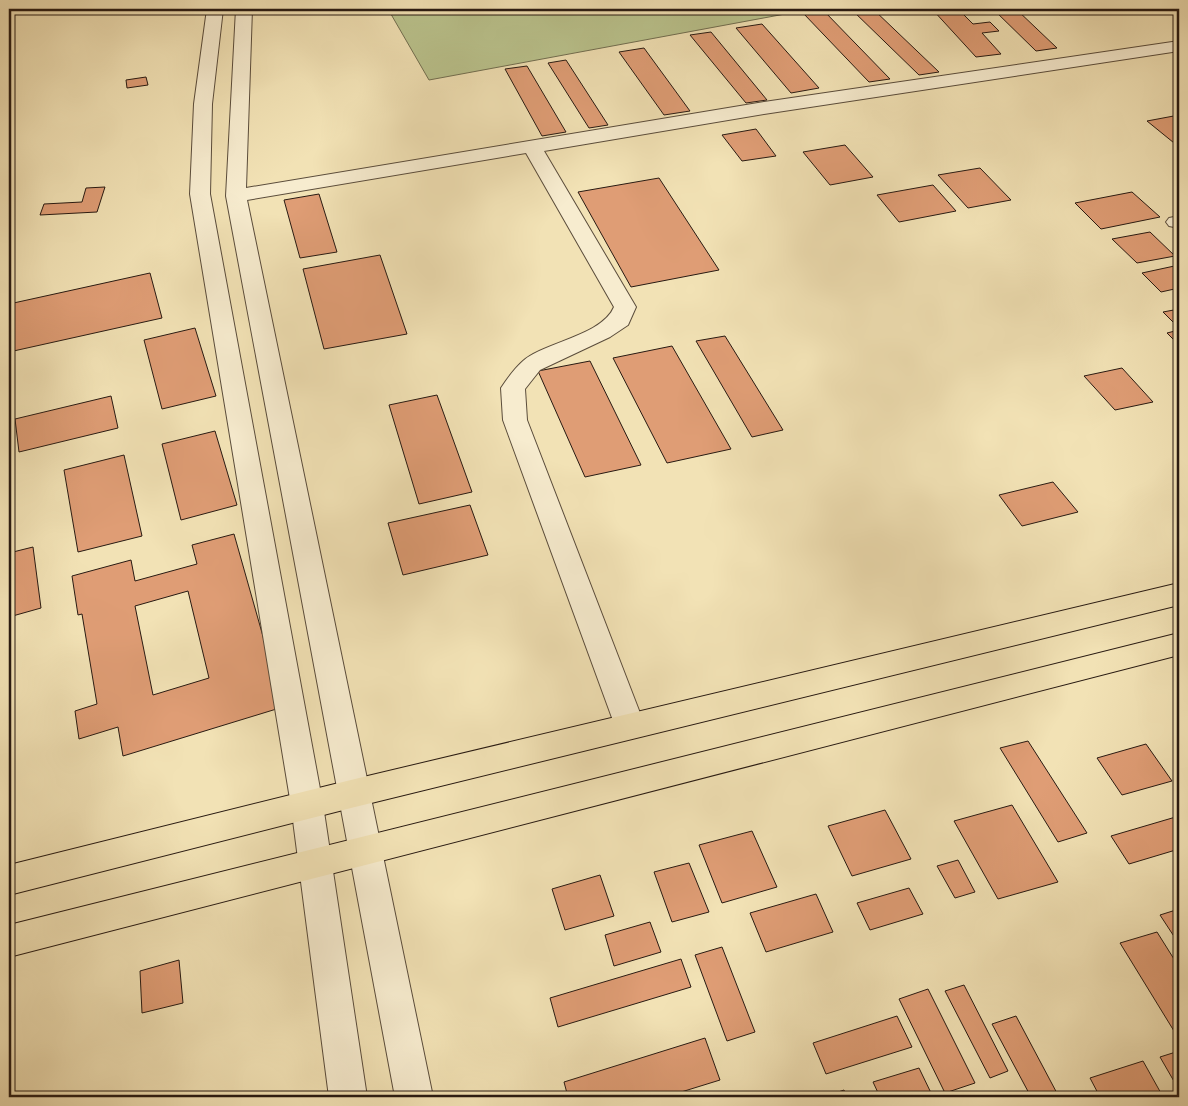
<svg xmlns="http://www.w3.org/2000/svg" width="1188" height="1106" viewBox="0 0 1188 1106" font-family="'IM FELL Double Pica',serif">
<style>
.green{fill:#bac38d;stroke:#716e50}
.building{fill:#df9d75;stroke:#281a12;fill-rule:evenodd}
.lines{fill:none;stroke-linecap:round;stroke-linejoin:round}
.minor-casing{stroke:#5a4c3b;stroke-width:2}
.major-casing{stroke:#281a12;stroke-width:2}
.minor{fill:#f7eccf;fill-rule:evenodd}
.major{fill:#f2e2b5;fill-rule:evenodd}
</style>
<rect width="100%" height="100%" fill="#f2e2b5"/>
<filter id="stains"><feTurbulence type="fractalNoise" baseFrequency=".004" numOctaves="4"/><feColorMatrix values="0 0 0 0 .2 0 0 0 0 .09 0 0 0 0 .02 0 0 0 .5 -.17"/></filter>
<radialGradient id="worn" r=".72"><stop offset=".6" stop-color="#630" stop-opacity="0"/><stop offset="1" stop-color="#630" stop-opacity=".3"/></radialGradient>
<!-- green -->
<polygon class="green" points="388,9 812,9 429,80"/>
<!-- building -->
<g class="building">
<polygon points="851,9 873,9 939,72 919,75"/>
<polygon points="932,9 958,9 973,24 990,22 999,31 982,33 1001,54 976,57"/>
<polygon points="993,9 1016,9 1057,48 1036,51"/>
<polygon points="823,10 890,79 869,82 803,13"/>
<polygon points="762,24 819,88 791,93 736,28"/>
<polygon points="711,32 767,100 746,103 690,35"/>
<polygon points="644,48 690,111 664,115 619,52"/>
<polygon points="566,60 608,125 589,128 548,63"/>
<polygon points="527,66 566,132 542,136 505,69"/>
<polygon points="146,77 148,85 127,88 126,80"/>
<polygon points="1179,115 1179,147 1147,121"/>
<polygon points="756,129 776,156 742,161 722,135"/>
<polygon points="845,145 873,177 830,185 803,152"/>
<polygon points="980,168 1011,200 968,208 938,175"/>
<polygon points="659,178 719,270 631,287 578,192"/>
<polygon points="933,185 956,211 899,222 877,195"/>
<polygon points="105,187 97,212 40,215 44,204 82,202 86,188"/>
<polygon points="1132,192 1160,217 1101,229 1075,203"/>
<polygon points="319,194 337,252 300,258 284,200"/>
<polygon points="1150,232 1175,256 1137,263 1112,239"/>
<polygon points="380,255 407,334 324,349 303,269"/>
<polygon points="1179,265 1179,288 1161,292 1142,273"/>
<polygon points="150,273 162,318 9,352 9,304"/>
<polygon points="1179,309 1179,324 1175,324 1163,312"/>
<polygon points="195,328 216,396 162,409 144,340"/>
<polygon points="1179,330 1179,345 1167,333"/>
<polygon points="725,336 783,430 752,437 696,341"/>
<polygon points="672,346 731,449 667,463 613,358"/>
<polygon points="590,361 641,465 585,477 538,371"/>
<polygon points="1122,368 1153,402 1115,410 1084,376"/>
<polygon points="437,395 472,492 419,504 389,405"/>
<polygon points="111,396 118,428 19,452 15,419"/>
<polygon points="215,431 237,505 181,520 162,444"/>
<polygon points="124,455 142,536 78,552 64,470"/>
<polygon points="1053,482 1078,512 1022,526 999,495"/>
<polygon points="470,505 488,555 403,575 388,523"/>
<path d="M234,534L283,707L123,756L118,727L79,739L75,711L97,704L82,614L78,615L72,576L131,560L135,581L197,564L192,545ZM188,591L209,678L153,695L135,606Z"/>
<polygon points="33,547 41,608 9,617 9,553"/>
<polygon points="1028,741 1087,833 1058,842 1000,748"/>
<polygon points="1146,744 1172,781 1122,795 1097,758"/>
<polygon points="1012,805 1058,882 998,899 954,821"/>
<polygon points="885,810 911,859 852,876 828,826"/>
<polygon points="1179,816 1179,849 1129,864 1111,836"/>
<polygon points="752,831 777,887 722,903 699,845"/>
<polygon points="958,860 975,892 955,898 937,866"/>
<polygon points="689,863 709,912 672,922 654,872"/>
<polygon points="600,875 614,916 565,930 552,889"/>
<polygon points="909,888 923,914 870,930 857,903"/>
<polygon points="816,894 833,932 766,952 750,913"/>
<polygon points="1179,909 1179,944 1160,915"/>
<polygon points="650,922 661,952 614,966 605,935"/>
<polygon points="1157,932 1179,967 1179,1030 1174,1031 1120,943"/>
<polygon points="722,947 755,1032 727,1041 695,955"/>
<polygon points="681,959 691,987 558,1027 550,998"/>
<polygon points="179,960 183,1003 142,1013 140,971"/>
<polygon points="964,985 1008,1071 990,1078 945,991"/>
<polygon points="928,989 975,1083 945,1093 899,999"/>
<polygon points="897,1016 912,1047 826,1074 813,1043"/>
<polygon points="1016,1016 1059,1097 1031,1097 992,1024"/>
<polygon points="705,1038 720,1080 665,1097 568,1097 564,1082"/>
<polygon points="1179,1051 1179,1090 1160,1057"/>
<polygon points="1143,1061 1162,1095 1155,1097 1100,1097 1090,1078"/>
<polygon points="919,1068 933,1097 880,1097 873,1082"/>
<polygon points="844,1090 847,1097 823,1097"/>
</g>
<g class="lines">
<!-- minor casing -->
<g class="minor-casing">
<g id="minor">
<polygon points="207,9 223,9 212,104 210,194 323,805 367,1097 329,1097 291,805 190,194 194,104"/>
<path d="M236,9H252L246,188L764,102L1179,41V51L764,114L544,151L636,307L628,325L610,337L540,370L525,389L527,420L645,726L641,735L630,739L619,735L615,726L503,420L501,388C507,379 515,368 523,361C544,342 602,336 614,307L526,153L247,200L433,1097H395L226,196Z"/>
<polygon points="1179,216 1179,228 1169,226 1166,222 1169,218"/>
</g>
</g>
<!-- major casing -->
<g class="major-casing">
<g id="major">
<polygon points="1179,583 1179,605 355,807 9,895 9,865 355,779"/>
<polygon points="1179,633 1179,655 9,957 9,925"/>
</g>
</g>
<!-- minor -->
<use href="#minor" class="minor"/>
<!-- major -->
<use href="#major" class="major"/>
</g>
<!-- margin -->
<rect width="1188" height="1106" fill="none" stroke="#f2e2b5" stroke-width="30"/>
<rect x="10" y="10" width="1168" height="1086" fill="none" stroke="#281a12" stroke-width="2.5"/>
<rect x="15" y="15" width="1158" height="1076" fill="none" stroke="#281a12"/>
<rect width="100%" height="100%" filter="url(#stains)"/>
<rect width="100%" height="100%" fill="url(#worn)"/>
</svg>
